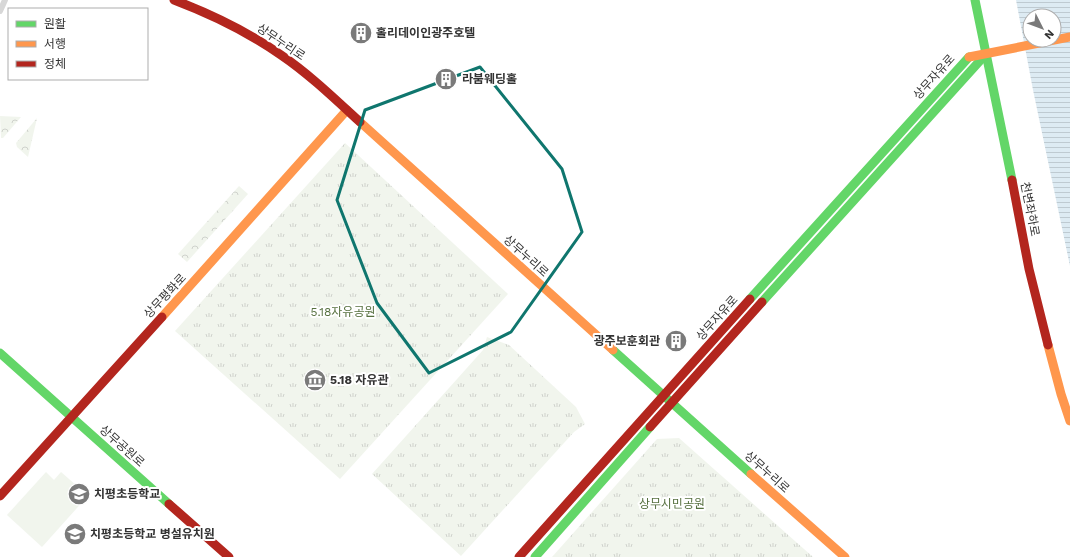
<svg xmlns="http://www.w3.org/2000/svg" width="1070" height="557" viewBox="0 0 1070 557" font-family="'Work Sans','Noto Sans KR',sans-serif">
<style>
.grass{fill:url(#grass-tufts)}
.forest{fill:url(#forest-crowns)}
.pitch{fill:#f1f5ed}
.water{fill:url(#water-rules);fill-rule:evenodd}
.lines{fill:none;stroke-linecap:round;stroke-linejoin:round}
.street{stroke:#d7d7d7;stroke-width:6}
.fast{stroke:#63d668;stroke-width:9}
.slow{stroke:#ff974d;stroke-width:9}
.jam{stroke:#b3261e;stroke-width:9}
.marked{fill:none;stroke:#0f766e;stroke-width:3;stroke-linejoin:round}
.labels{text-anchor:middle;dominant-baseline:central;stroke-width:4;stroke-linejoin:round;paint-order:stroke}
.poi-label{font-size:12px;font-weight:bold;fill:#333;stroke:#fff;text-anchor:start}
.street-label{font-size:12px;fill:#333;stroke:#fff}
.park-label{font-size:12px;fill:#56703f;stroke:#fff}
</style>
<defs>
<pattern id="grass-tufts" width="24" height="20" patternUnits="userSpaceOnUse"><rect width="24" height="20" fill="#f1f5ed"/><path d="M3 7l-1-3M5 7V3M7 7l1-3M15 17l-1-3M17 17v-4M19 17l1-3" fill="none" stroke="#cfd2cc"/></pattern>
<pattern id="forest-crowns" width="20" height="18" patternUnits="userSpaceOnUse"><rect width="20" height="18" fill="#f1f5ed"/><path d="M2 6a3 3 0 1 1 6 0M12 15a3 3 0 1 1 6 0" fill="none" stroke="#cfd2cc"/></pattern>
<pattern id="water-rules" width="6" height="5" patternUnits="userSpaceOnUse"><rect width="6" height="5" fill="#ddebf3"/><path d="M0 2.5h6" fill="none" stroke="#becad1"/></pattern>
</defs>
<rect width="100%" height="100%" fill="#fff"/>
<!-- grass -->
<g class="grass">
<polygon points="345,143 508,294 340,479 175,331"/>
<polygon points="487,337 509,345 576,407 585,424 574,432 461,556 372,474 483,350"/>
<polygon points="679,438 813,557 552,557 657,439"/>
</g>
<!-- forest -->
<g class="forest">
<polygon points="0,116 21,117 3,138 1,138"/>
<polygon points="37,118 28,157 17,147 16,143"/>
<polygon points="239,186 248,194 187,262 178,254"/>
</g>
<!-- pitch -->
<g class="pitch">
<polygon points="46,472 54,480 61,472 85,493 84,496 85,499 42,547 7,515"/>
<path d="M658,540C671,542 676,549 685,557H625C634,546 644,542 658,540Z"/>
</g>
<!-- water -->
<path class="water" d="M1016,0H1070V266L1033,90ZM1030,16H1054V40H1030Z"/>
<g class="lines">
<!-- street -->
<polyline class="street" points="0,11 5,0"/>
<!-- fast -->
<g class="fast">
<polyline points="975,0 1012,180"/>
<polyline points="750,299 969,57"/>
<polyline points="762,302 986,54"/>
<polyline points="613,350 751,474"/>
<polyline points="0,353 169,504"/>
<polyline points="535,557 650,427"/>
</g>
<!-- slow -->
<g class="slow">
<polyline points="969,57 1070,37"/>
<polyline points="360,122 613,350"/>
<polyline points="162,317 347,110"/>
<polyline points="1048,345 1061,394 1070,421"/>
<polyline points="751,474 845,557"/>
</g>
<!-- jam -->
<g class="jam">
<path d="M174,0C211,14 248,32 281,55C309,74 335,99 360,122"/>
<polyline points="1012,180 1029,269 1048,345"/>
<polyline points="650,427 762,302"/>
<polyline points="0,496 162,317"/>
<polyline points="169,504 229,557"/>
<polyline points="519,557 750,299"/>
</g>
</g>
<!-- marked area -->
<path class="marked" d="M480,67L562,169L582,232L511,332L429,373L377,303L337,200L365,110Z"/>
<!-- icons -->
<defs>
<g id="building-disc" transform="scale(1.15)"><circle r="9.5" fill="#7a7a7a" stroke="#fff"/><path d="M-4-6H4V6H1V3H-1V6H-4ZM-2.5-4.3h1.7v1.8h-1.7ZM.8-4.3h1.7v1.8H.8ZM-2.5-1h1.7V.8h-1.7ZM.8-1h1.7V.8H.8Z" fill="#fff"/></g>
<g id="museum-disc" transform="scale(1.15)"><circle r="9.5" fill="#7a7a7a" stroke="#fff"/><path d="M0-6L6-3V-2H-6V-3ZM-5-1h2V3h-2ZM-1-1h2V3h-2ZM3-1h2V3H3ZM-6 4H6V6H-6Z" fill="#fff"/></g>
<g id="school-disc" transform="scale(1.15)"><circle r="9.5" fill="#7a7a7a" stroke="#fff"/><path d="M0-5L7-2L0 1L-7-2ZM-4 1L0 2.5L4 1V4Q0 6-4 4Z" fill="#fff"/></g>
</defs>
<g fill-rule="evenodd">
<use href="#building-disc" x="361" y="33"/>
<use href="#building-disc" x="446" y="79"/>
<use href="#building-disc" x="676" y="341"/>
<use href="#museum-disc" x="315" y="380"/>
<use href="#school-disc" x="79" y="494"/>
<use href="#school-disc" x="75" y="534"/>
</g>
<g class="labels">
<!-- poi labels -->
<g class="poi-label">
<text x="376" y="33">홀리데이인광주호텔</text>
<text x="462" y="79">라붐웨딩홀</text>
<text x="660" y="341" text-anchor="end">광주보훈회관</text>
<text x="330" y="380">5.18 자유관</text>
<text x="94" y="494">치평초등학교</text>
<text x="90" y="534">치평초등학교 병설유치원</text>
</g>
<!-- street labels -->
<g class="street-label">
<text transform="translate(281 42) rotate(34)">상무누리로</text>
<text transform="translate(934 77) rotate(-48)">상무자유로</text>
<text transform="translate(1030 209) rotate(79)">천변좌하로</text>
<text transform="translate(526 256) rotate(42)">상무누리로</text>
<text transform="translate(165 296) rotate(-47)">상무평화로</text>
<text transform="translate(717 318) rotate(-48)">상무자유로</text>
<text transform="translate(122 446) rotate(42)">상무공원로</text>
<text transform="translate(767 472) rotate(42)">상무누리로</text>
</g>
<!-- park labels -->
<g class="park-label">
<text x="343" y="312">5.18자유공원</text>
<text x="672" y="504">상무시민공원</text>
</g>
</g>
<!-- legend -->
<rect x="8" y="8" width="140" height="72" fill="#ffffff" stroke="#adadad"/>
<rect x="16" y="21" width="20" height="6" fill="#63d668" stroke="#adadad"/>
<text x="44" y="28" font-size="12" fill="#333333">원활</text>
<rect x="16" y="41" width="20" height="6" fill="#ff974d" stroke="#adadad"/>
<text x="44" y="48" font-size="12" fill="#333333">서행</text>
<rect x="16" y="61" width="20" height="6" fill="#b3261e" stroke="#adadad"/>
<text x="44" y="68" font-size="12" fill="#333333">정체</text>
<!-- north arrow -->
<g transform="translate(1042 28) rotate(132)"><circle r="19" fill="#ffffff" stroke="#adadad"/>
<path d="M0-3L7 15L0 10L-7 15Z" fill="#7a7a7a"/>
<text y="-6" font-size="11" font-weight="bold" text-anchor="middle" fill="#333333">N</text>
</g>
</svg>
